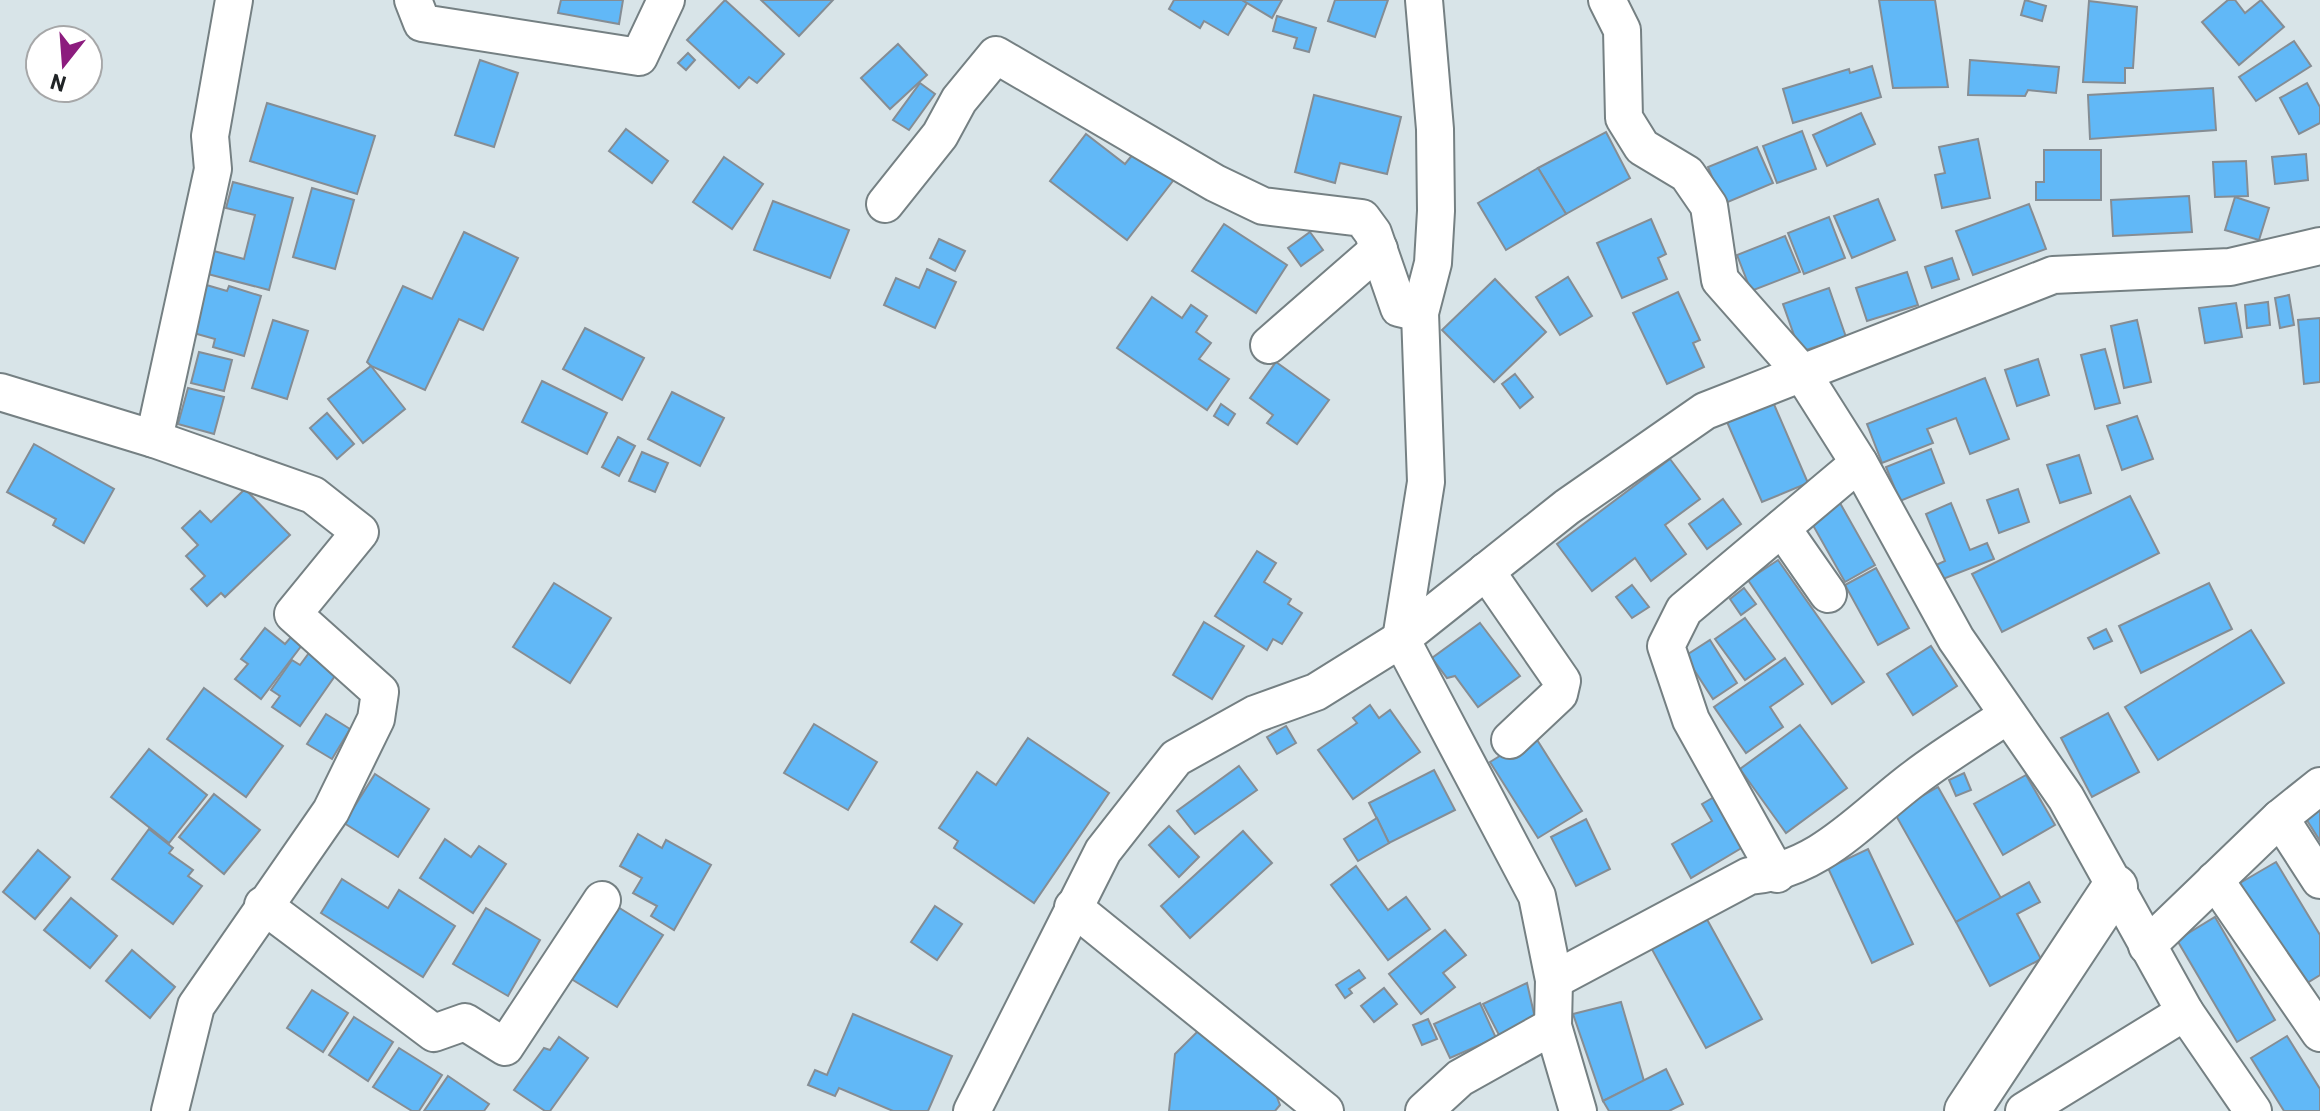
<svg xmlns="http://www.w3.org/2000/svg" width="2320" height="1111" viewBox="0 0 2320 1111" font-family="Barlow,sans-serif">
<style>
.building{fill:#61b8f7;stroke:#858d94;stroke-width:2}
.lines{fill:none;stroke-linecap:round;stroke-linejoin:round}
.street-casing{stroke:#758083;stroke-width:40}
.secondary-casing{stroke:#758083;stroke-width:48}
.street{stroke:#fff;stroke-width:36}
.secondary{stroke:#fff;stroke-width:44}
</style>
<rect width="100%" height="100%" fill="#d8e4e8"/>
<!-- building -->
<g class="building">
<polygon points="561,0 623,0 619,24 558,13"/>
<polygon points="725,0 784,54 757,83 749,77 739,88 687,40"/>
<polygon points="761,0 833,0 799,36"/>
<polygon points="1174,0 1242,0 1247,3 1228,35 1204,21 1200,28 1169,9"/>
<polygon points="1242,0 1282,0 1272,18"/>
<polygon points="1335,0 1388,0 1375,37 1328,21"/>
<polygon points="1879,0 1935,0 1948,87 1893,88"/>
<polygon points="2025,0 2046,6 2042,21 2021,15"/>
<polygon points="2228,0 2235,0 2245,13 2261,0 2284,27 2239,65 2202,22"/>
<polygon points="2089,1 2137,7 2133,68 2125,68 2125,83 2083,82"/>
<polygon points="1277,16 1316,28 1309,52 1294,48 1297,38 1273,31"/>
<polygon points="2294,41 2311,66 2256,101 2239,77"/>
<polygon points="898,44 927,75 890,109 861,78"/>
<polygon points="688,53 695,60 686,70 678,63"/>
<polygon points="480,60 518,73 494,147 455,135"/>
<polygon points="1970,60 2059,67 2056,93 2028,90 2025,96 1968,95"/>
<polygon points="1872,66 1881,97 1793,123 1783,89 1849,69 1850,73"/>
<polygon points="920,83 935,94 909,130 893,120"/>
<polygon points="2307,83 2320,107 2320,123 2299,134 2280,98"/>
<polygon points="2213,88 2216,130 2090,139 2088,95"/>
<polygon points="1314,95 1401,117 1387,174 1340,163 1335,183 1295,172"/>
<polygon points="267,103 375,136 357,194 250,161"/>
<polygon points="1861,113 1875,144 1827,166 1813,135"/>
<polygon points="626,129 668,161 652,183 609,151"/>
<polygon points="1802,131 1816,169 1777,183 1763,146"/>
<polygon points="1606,132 1630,178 1566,214 1538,168"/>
<polygon points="1086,134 1125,164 1138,148 1176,177 1127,240 1050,181"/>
<polygon points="1978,139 1990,198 1942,208 1935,175 1945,173 1939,147"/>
<polygon points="1757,147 1773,183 1723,204 1708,167"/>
<polygon points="2044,150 2101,150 2101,200 2036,200 2036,182 2044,182"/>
<polygon points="2306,154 2308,180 2275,184 2272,157"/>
<polygon points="724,157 763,184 732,229 693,202"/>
<polygon points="2246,161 2248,196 2215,197 2213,162"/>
<polygon points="1538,168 1566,214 1506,250 1478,203"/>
<polygon points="233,182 293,198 269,290 204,273 210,250 244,259 255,215 226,208"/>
<polygon points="312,188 354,200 335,269 293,257"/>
<polygon points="2189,196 2192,232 2113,236 2111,200"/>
<polygon points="2235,197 2269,208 2259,240 2225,230"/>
<polygon points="1878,199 1895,240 1852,258 1834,216"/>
<polygon points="773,201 849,230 830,278 754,250"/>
<polygon points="2029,204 2046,249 1973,275 1956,231"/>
<polygon points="1829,217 1845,258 1804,274 1788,233"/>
<polygon points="1651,219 1666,254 1658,258 1667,279 1622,298 1597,243"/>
<polygon points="1224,224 1287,265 1256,313 1192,271"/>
<polygon points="464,232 518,258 483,330 459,319 425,390 371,366 367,362 403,286 432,299"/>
<polygon points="1310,232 1323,250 1301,266 1288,248"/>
<polygon points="1785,236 1800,272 1751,291 1737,255"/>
<polygon points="939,239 965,251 955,271 930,258"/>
<polygon points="1952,258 1959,279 1932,288 1925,267"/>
<polygon points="927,269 956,282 935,328 884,305 896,278 919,288"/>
<polygon points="1907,272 1918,305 1867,321 1856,288"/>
<polygon points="1568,277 1592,316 1560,335 1536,297"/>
<polygon points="1495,279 1546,332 1494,382 1442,330"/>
<polygon points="203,284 227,291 229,286 261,296 244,356 213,347 215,339 190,332"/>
<polygon points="1829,288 1846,337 1800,352 1783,304"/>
<polygon points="1678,292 1700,340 1693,343 1704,367 1667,384 1633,313"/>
<polygon points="2289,295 2294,325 2280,328 2275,298"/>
<polygon points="1152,297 1182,318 1191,305 1207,316 1196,332 1211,343 1199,359 1229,379 1207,410 1117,348"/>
<polygon points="2268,302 2270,325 2247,328 2245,305"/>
<polygon points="2236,303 2242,337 2205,343 2199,308"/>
<polygon points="2320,318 2320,382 2304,384 2298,320"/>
<polygon points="273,320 308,331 287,399 252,388"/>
<polygon points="2137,320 2151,382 2124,388 2111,326"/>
<polygon points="585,328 644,358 622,400 563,369"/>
<polygon points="2105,349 2120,403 2095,409 2081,355"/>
<polygon points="199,352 232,360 224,391 191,383"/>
<polygon points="2038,359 2049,395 2017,406 2005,370"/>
<polygon points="1276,362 1329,400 1297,444 1267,423 1273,415 1250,398"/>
<polygon points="371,366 405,409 363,443 328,399"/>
<polygon points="1515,374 1533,397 1520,408 1502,384"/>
<polygon points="1985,378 2009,439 1970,454 1956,418 1927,429 1933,443 1882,463 1867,424"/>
<polygon points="542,381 607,413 587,454 522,422"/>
<polygon points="188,388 224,397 214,434 178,424"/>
<polygon points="672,392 724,418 700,466 648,439"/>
<polygon points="1773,402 1808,483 1762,502 1727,422"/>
<polygon points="1221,404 1235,414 1228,425 1214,416"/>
<polygon points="327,413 354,444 337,459 310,428"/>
<polygon points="2137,416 2153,459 2122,470 2107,426"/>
<polygon points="618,437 635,446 619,476 602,467"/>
<polygon points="34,444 114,489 84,543 53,525 56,519 7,492"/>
<polygon points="1931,449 1944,483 1900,501 1886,467"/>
<polygon points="642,452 668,463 655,492 629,481"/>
<polygon points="2079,455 2091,493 2060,503 2047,465"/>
<polygon points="1670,459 1700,499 1665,525 1686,554 1651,581 1635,558 1592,591 1557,544"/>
<polygon points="245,489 290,535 225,597 221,593 207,606 191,589 205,576 186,556 198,545 182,528 200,511 211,522"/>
<polygon points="2018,489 2029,522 1999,533 1987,500"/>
<polygon points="2130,496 2159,553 2002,632 1972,574"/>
<polygon points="1723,499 1741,524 1707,549 1689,524"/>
<polygon points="1840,503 1875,565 1845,582 1810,520"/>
<polygon points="1951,503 1970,550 1987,543 1994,559 1943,579 1936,565 1945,561 1926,514"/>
<polygon points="1257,551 1276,563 1264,582 1291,599 1288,604 1302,613 1282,644 1273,639 1267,650 1215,616"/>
<polygon points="1778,560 1864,682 1832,704 1748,580"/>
<polygon points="1876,568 1909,628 1878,645 1845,585"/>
<polygon points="554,583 611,618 570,683 513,647"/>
<polygon points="2209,583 2232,629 2141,673 2119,626"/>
<polygon points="1632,585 1649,607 1632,618 1616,597"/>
<polygon points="1744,588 1756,604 1741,615 1730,599"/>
<polygon points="1745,618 1775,659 1745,680 1715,639"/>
<polygon points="1204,622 1244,646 1212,699 1173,675"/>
<polygon points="1480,623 1520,676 1478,707 1455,676 1447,678 1432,658"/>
<polygon points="265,628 285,644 291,637 302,645 261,699 235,679 248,664 241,659"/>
<polygon points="2106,629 2112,641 2094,649 2088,638"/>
<polygon points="2251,630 2284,683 2158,760 2125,707"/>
<polygon points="1710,640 1737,683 1713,699 1685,656"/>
<polygon points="1931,646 1957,686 1913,715 1887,674"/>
<polygon points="309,653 337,673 300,726 272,707 280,696 271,690 292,660 300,665"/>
<polygon points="1785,658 1803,684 1770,707 1783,727 1746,753 1714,707"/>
<polygon points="204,688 283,746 246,797 167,739"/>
<polygon points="1370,705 1379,718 1390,710 1420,752 1353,799 1318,750 1357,723 1353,718"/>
<polygon points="2108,713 2139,772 2092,797 2061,738"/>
<polygon points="326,714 350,729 332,759 307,744"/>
<polygon points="814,724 877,762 848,810 784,773"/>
<polygon points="1800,725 1847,788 1786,833 1740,769"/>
<polygon points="1286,726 1296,743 1277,754 1267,737"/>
<polygon points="1534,735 1582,811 1538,838 1490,762"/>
<polygon points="1028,738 1109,793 1034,903 954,848 958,841 939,828 977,772 996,785"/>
<polygon points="149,749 207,795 169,843 111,797"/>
<polygon points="1239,766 1257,790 1195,834 1177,811"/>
<polygon points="1434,770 1455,810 1389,843 1369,803"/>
<polygon points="1964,773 1971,790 1956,796 1949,780"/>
<polygon points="375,774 429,809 398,857 344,823"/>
<polygon points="2026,775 2055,825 2003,855 1974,804"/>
<polygon points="1938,787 2001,898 1956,922 1894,812"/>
<polygon points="1726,790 1755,840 1691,878 1672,844 1712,821 1702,804"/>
<polygon points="214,794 260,830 224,874 179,837"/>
<polygon points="2320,803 2320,841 2303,814"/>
<polygon points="1377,818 1389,843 1358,861 1344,839"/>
<polygon points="1586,819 1610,869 1576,886 1551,837"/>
<polygon points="1169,826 1199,857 1179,877 1149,845"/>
<polygon points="149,829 173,848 169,853 193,870 188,876 202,886 173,924 112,879"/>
<polygon points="1243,831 1272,863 1190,938 1161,906"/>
<polygon points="638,834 662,848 666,840 711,865 674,930 651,916 657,906 633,893 642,878 620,866"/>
<polygon points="445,839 471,857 479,846 506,864 473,913 420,878"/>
<polygon points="1868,849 1913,944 1872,963 1828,868"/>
<polygon points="38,850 70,877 35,919 3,892"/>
<polygon points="2276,862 2320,935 2320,975 2302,986 2240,883"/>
<polygon points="1356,866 1388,910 1406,897 1430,929 1388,960 1331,885"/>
<polygon points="342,879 388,908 399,890 455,926 423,977 321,913"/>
<polygon points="2029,882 2040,902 2017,914 2041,959 1990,986 1956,922"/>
<polygon points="71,898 117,936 90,968 44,930"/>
<polygon points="613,904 663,935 617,1007 568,977"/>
<polygon points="935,906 962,924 937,960 911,942"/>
<polygon points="486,908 540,940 508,996 453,964"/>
<polygon points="1704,914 1762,1019 1706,1048 1649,944"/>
<polygon points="2215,917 2275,1020 2237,1042 2177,940"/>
<polygon points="1445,930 1466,955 1443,973 1455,987 1421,1014 1389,974"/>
<polygon points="132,950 175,987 150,1018 106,981"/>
<polygon points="1359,970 1365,978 1349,989 1352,993 1345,998 1336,985"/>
<polygon points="1527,983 1535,1018 1499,1035 1483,1004"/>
<polygon points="1384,988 1397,1004 1374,1022 1361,1006"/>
<polygon points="312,990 348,1013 323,1052 287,1028"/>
<polygon points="1621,1002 1644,1081 1603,1101 1573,1014"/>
<polygon points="1480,1003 1496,1038 1450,1058 1434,1024"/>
<polygon points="853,1014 952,1056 928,1111 893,1111 839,1088 835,1096 808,1085 815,1070 827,1075"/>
<polygon points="354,1017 393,1042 368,1081 329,1055"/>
<polygon points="1428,1019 1437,1039 1422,1045 1413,1025"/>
<polygon points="1200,1029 1275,1092 1280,1105 1275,1111 1169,1111 1175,1054"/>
<polygon points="2287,1036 2320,1089 2320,1111 2284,1111 2251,1058"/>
<polygon points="559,1037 588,1058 550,1111 545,1111 514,1090 544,1048 550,1050"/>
<polygon points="399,1048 442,1075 419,1111 412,1111 373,1087"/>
<polygon points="1666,1069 1683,1104 1669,1111 1609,1111 1603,1101"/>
<polygon points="448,1076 489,1104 484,1111 424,1111"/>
</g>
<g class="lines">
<!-- street casing -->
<g class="street-casing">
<g id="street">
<polyline points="413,0 422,23 639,57 666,0"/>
<polyline points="1424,0 1435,129 1436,211 1433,263 1420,313 1426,482 1401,639 1537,896 1554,980 1553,1026 1578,1111"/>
<polyline points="1607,0 1622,30 1624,118 1642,147 1687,174 1709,206 1720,280 1802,373 1859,463 1956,639 2066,798 2185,1012 2253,1111"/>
<polyline points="885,204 940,135 959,100 996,55 1215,183 1263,206 1362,218 1373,233 1399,308 1420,313"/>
<polyline points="1269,345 1379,249"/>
<polyline points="0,392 154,439 313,495 360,532 293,614 380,692 376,719 331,811 196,1006 170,1111"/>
<polyline points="154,439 213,169 210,136 234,0"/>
<polyline points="1782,528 1828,594"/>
<polyline points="1486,571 1562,681 1559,694 1510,740"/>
<polyline points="2280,818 2320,786"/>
<polyline points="1777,874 1691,720 1666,646 1684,610 1859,463"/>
<polyline points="2215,880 2320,1033"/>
<polyline points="263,905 434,1033 465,1022 505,1047 602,900"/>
<polyline points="1073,907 1325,1111"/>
<polyline points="2147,946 2280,818 2320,880"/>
<path d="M1554,980L1749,876C1820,871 1862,817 1916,777C1945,755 1978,735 2008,715"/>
<polyline points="972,1111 1103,851 1176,758 1255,714 1316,692 1401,639 1567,507 1705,411 2053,275 2230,267 2320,246"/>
<polyline points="1424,1111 1460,1078 1553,1026"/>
<polyline points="2024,1111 2185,1012"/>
</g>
</g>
<!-- secondary casing -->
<g class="secondary-casing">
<polyline id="secondary" points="1967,1111 2115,887"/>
</g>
<!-- street -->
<use href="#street" class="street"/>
<!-- secondary -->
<use href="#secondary" class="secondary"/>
</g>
<!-- north arrow -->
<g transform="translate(64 64) rotate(197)"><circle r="38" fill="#ffffff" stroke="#a6a7a8" stroke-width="2"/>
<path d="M0-6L14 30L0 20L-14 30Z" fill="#8c1c7e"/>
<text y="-12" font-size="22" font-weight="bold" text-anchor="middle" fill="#202426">N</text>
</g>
</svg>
